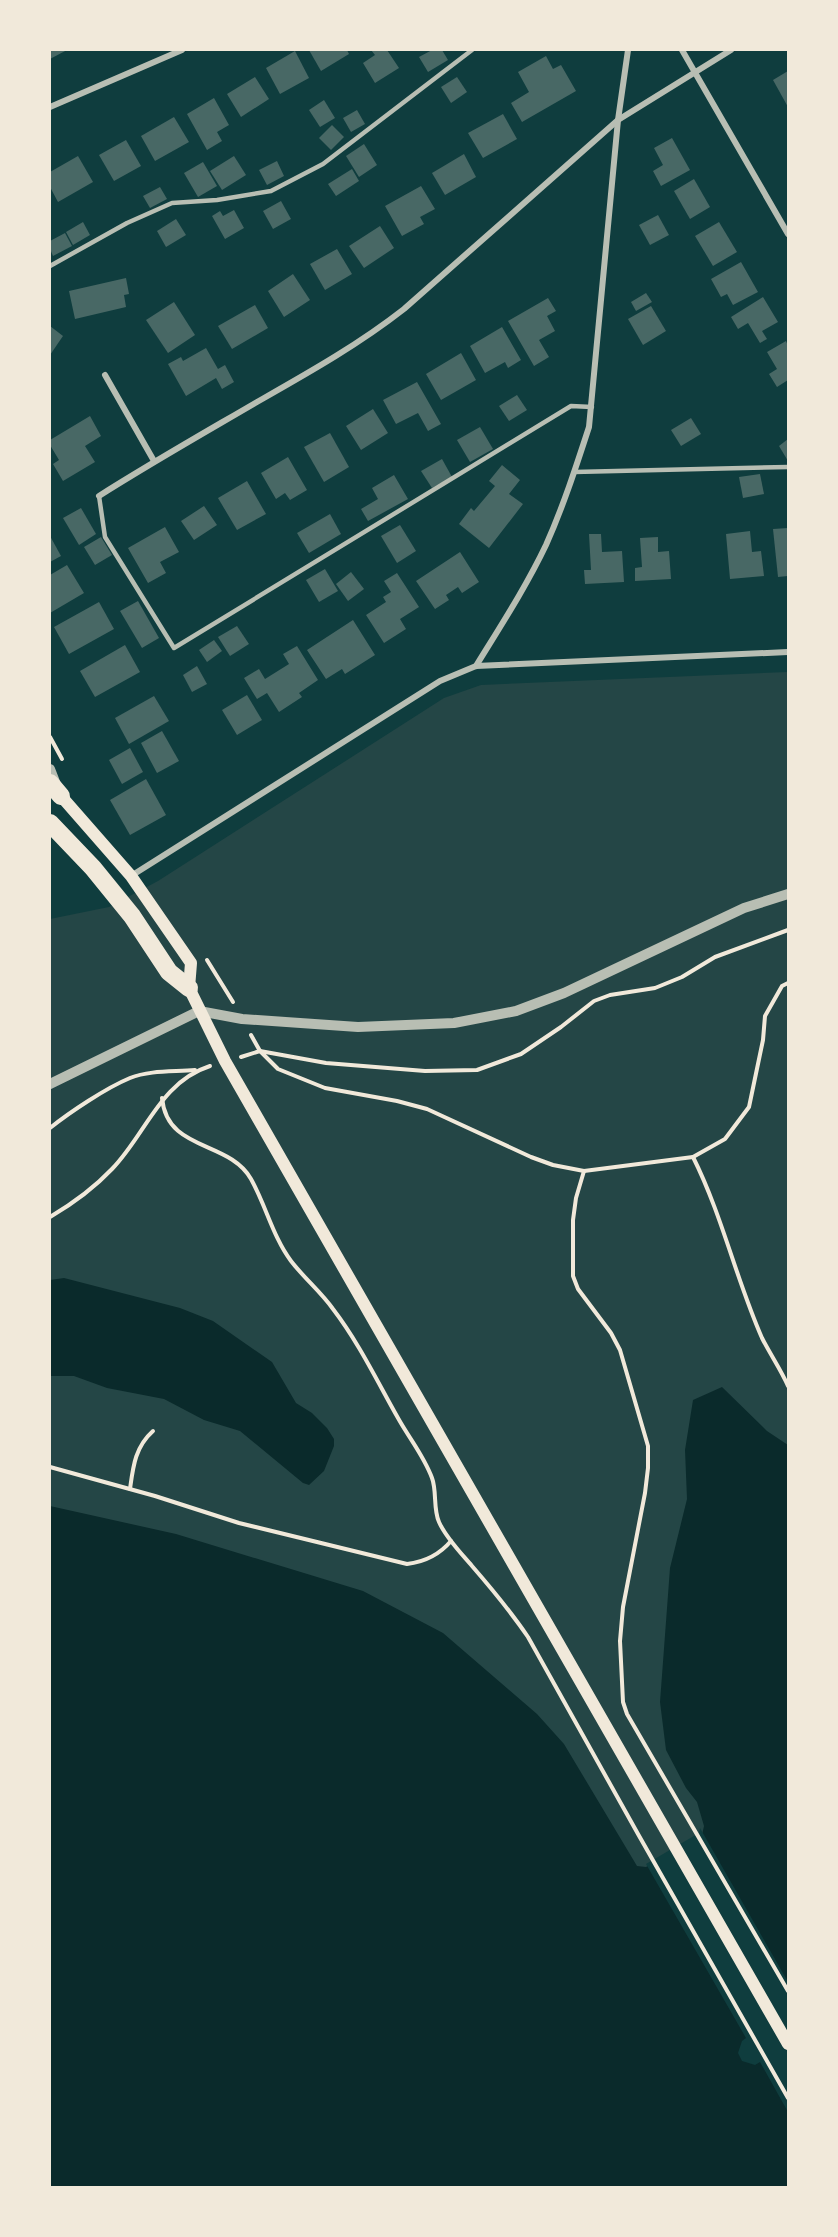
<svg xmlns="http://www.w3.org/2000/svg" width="838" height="2237" viewBox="0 0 838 2237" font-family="Montserrat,sans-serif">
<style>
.green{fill:#244646}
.water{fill:#0a2a2b}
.pier{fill:#0f3d3e}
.building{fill:#486865}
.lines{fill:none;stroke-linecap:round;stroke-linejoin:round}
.path{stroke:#f1e9da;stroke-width:4}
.service{stroke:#b8beb3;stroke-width:4.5}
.minor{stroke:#b8beb3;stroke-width:6}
.tertiary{stroke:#b8beb3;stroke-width:10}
.secondary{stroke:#f1e9da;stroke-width:12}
.motorway{stroke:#f1e9da;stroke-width:18}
</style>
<rect width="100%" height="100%" fill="#0f3d3e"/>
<!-- green -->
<polygon class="green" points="788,672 788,2187 50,2188 50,919 109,907 158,881 444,698 481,685"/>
<!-- water -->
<g class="water">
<polygon points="64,1278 180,1308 213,1321 272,1362 296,1403 312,1413 327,1428 334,1439 334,1446 324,1471 309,1485 303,1483 240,1431 204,1420 164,1399 107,1388 74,1376 50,1376 50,1280"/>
<polygon points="722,1387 767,1431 788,1445 788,2187 50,2188 50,1506 176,1534 363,1591 443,1633 537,1714 564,1744 637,1866 646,1867 702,1835 704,1826 697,1802 686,1788 666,1750 660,1702 670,1568 687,1499 685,1450 693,1400"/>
</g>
<!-- pier -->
<polygon class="pier" points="700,1828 788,1982 788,2112 760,2062 755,2065 742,2061 738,2053 742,2041 746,2038 646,1864 699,1833"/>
<!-- building -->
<g class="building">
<polygon points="50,50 67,50 50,59"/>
<polygon points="309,50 347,50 349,54 321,71"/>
<polygon points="371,50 387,50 399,68 375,83 363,63 375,55"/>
<polygon points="432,50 442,50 448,60 428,72 419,57"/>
<polygon points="295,51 309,78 280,94 266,68"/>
<polygon points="546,56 553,69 561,65 576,91 522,122 511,103 529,92 518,72"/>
<polygon points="788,71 788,107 773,80"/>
<polygon points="255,77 269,99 241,117 227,94"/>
<polygon points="457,77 467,92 451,103 441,87"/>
<polygon points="214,98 229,125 217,132 222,141 207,150 187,114"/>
<polygon points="324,100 335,118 320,127 309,110"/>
<polygon points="357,110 365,124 351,132 343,118"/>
<polygon points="503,114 517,139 483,158 468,133"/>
<polygon points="174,117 189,142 155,161 141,136"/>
<polygon points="332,125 344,137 331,150 319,138"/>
<polygon points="672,138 690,170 661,186 653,171 663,165 654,148"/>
<polygon points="126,140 141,166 114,181 99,155"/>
<polygon points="364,144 377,165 359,177 346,156"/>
<polygon points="464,154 476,177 445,195 432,173"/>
<polygon points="78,156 93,182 58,202 50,187 50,172"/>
<polygon points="234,156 246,175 222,190 210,171"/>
<polygon points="277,161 284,176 267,185 259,170"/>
<polygon points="203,162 217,186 198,197 184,173"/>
<polygon points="352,169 359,181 336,196 328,184"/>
<polygon points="694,179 710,207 690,219 674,191"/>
<polygon points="421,186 435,209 420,217 424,224 402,236 385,206"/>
<polygon points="160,187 167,199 150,208 143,196"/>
<polygon points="281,201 291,219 273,229 263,211"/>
<polygon points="234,210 244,228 225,239 212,216 220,211 223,216"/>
<polygon points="658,215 669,235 650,245 639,225"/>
<polygon points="176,219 186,235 166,247 157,231"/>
<polygon points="83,222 90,235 73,245 66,232"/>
<polygon points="719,222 737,252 713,266 695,236"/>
<polygon points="380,226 394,248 364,268 349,246"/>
<polygon points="65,233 72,246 53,256 50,249 50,241"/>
<polygon points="337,249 352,274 325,290 310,264"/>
<polygon points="741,262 758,292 733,305 727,294 721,297 711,279"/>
<polygon points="293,274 310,300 284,317 268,291"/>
<polygon points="126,278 129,294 124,295 126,307 75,319 69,291"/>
<polygon points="646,293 652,302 636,311 631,302"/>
<polygon points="763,297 778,322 762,331 767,339 760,343 748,323 738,329 731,317"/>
<polygon points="548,298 556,311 547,316 555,331 539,340 549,357 534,366 508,321"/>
<polygon points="174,302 195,335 168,353 146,320"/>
<polygon points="255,305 268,328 232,349 218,326"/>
<polygon points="651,306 666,331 643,345 628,319"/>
<polygon points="50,326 63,336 50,355"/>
<polygon points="502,327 521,360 508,368 505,362 485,373 470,346"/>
<polygon points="786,341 788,346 788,380 777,387 769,374 777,369 767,352"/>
<polygon points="206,348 218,369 225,365 234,382 222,389 216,378 186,396 168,364 181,357 183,361"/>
<polygon points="461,353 476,380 441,400 426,374"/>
<polygon points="417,382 441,424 428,431 418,413 396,424 383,400"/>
<polygon points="517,395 527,410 509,421 499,406"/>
<polygon points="373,409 388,433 361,450 346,426"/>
<polygon points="90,416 101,436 85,446 95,462 63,481 53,464 59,460 50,445 50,440"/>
<polygon points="691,418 701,434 681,446 671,430"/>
<polygon points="480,427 493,449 470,462 457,440"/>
<polygon points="330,433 349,467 324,482 304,447"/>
<polygon points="788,439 788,461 779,446"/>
<polygon points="288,457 307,490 290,500 285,493 276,499 261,473"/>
<polygon points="442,459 452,477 432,488 421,471"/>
<polygon points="502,465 520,480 509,494 523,504 489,548 459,524 471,508 474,511 495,486 489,481"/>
<polygon points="760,474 764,494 743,498 739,477"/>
<polygon points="394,475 408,499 368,521 361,509 378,499 372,488"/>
<polygon points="247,481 266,514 237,530 218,498"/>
<polygon points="204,506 217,525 194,540 181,521"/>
<polygon points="81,508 96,534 79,545 63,518"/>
<polygon points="330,514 341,534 309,553 297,533"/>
<polygon points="400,525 416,551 397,563 381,536"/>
<polygon points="165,527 179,552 160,562 166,573 148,583 128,548"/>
<polygon points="788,528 788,576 778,577 773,529"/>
<polygon points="750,531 752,552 761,551 764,576 730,579 726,534"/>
<polygon points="589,534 601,534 602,552 622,551 624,582 585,584 584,570 591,570"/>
<polygon points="50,536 61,556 50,562"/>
<polygon points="101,537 112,555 95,565 84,547"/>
<polygon points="658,537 658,552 669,551 671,579 635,581 635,568 642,567 640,538"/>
<polygon points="460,552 479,582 462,593 458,587 446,595 449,600 435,609 416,581"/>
<polygon points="67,565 84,593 50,613 50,575"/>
<polygon points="325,569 338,591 319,602 306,580"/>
<polygon points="351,572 364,589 348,601 336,584"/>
<polygon points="397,573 419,607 400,619 406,629 384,643 366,615 386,602 383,597 391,592 384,581"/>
<polygon points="138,601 159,638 142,648 120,611"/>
<polygon points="99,602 114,629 69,654 54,627"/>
<polygon points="353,620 375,655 345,674 342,669 326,679 307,650"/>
<polygon points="237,626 249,644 230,656 218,637"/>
<polygon points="214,640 222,651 207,662 199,650"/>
<polygon points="125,645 140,672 95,697 80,671"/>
<polygon points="297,646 318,680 299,693 302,697 279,712 267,693 257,699 244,678 259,669 265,679 289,664 283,654"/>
<polygon points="197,666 207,684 192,692 183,675"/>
<polygon points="247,695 262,720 237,735 222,710"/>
<polygon points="154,696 169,721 129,744 115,718"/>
<polygon points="162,731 179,761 157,773 141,743"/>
<polygon points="130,748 143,772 122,784 109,760"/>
<polygon points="146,779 166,815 130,835 110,800"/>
</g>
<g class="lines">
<!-- path -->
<g class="path">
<polyline points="50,737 62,759"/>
<polyline points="207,960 233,1002"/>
<path d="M251,1035L260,1051L278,1069L325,1088L397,1101L427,1109L531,1157L553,1165L584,1171L693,1157C722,1215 736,1279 762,1338C770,1354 781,1370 788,1386"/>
<polyline points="241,1057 260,1051 326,1063 425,1071 477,1070 521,1054 561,1027 594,1001 610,995 655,988 682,977 715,957 788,930"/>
<path d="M162,1098C167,1152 229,1140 251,1179C266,1206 273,1237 291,1261C304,1278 321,1292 333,1309C359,1343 377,1381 398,1418C409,1438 424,1456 432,1478C437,1491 433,1509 439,1522C446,1538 461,1553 472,1566C492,1589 511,1612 528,1637L638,1834L788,2098"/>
<path d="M50,1128C70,1112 106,1088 130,1078C150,1070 174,1072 195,1070"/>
<polyline points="693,1157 725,1139 749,1107 763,1040 765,1016 782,986 788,983"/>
<polyline points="584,1171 576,1198 573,1220 573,1276 578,1289 611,1333 620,1350 648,1446 648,1468 645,1493 623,1607 620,1641 623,1702 627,1714 788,1991"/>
<path d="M50,1217C72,1204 94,1188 112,1169C146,1134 160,1082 210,1066"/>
<path d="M50,1467L155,1496L239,1523L407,1564C424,1562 440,1554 451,1541"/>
<path d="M130,1489C133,1467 135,1447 153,1431"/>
</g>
<!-- service -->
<g class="service">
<polyline points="50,266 127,223 172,203 217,200 271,191 323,164 472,50"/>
<polyline points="574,472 788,467"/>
<polyline points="99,496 105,537 174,648 571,406 592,407"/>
</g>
<!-- minor -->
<g class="minor">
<polyline points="682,50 788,234"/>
<polyline points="50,107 182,50"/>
<polyline points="105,375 154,461"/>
<path d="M99,496C151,463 204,433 257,402C308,373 358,345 404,309L618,120L731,50"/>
<path d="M476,666C500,627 526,587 546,545C563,507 576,467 589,427L618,120L628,50"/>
<polyline points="131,876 440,681 476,666 788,652"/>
</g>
<!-- tertiary -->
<g class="tertiary">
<polyline points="50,769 57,787"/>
<polyline points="50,1084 199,1011 242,1019 358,1027 454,1023 516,1011 564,993 744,908 788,894"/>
</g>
<!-- secondary -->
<polyline class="secondary" points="61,796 131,876 191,963 189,988 225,1061 788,2044"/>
<!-- motorway -->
<g class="motorway">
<polyline points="50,783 61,796"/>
<polyline points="50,823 93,868 132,916 169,972 189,988"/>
</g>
</g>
<!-- border -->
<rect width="838" height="2237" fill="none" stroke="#f1e9da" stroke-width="102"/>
</svg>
